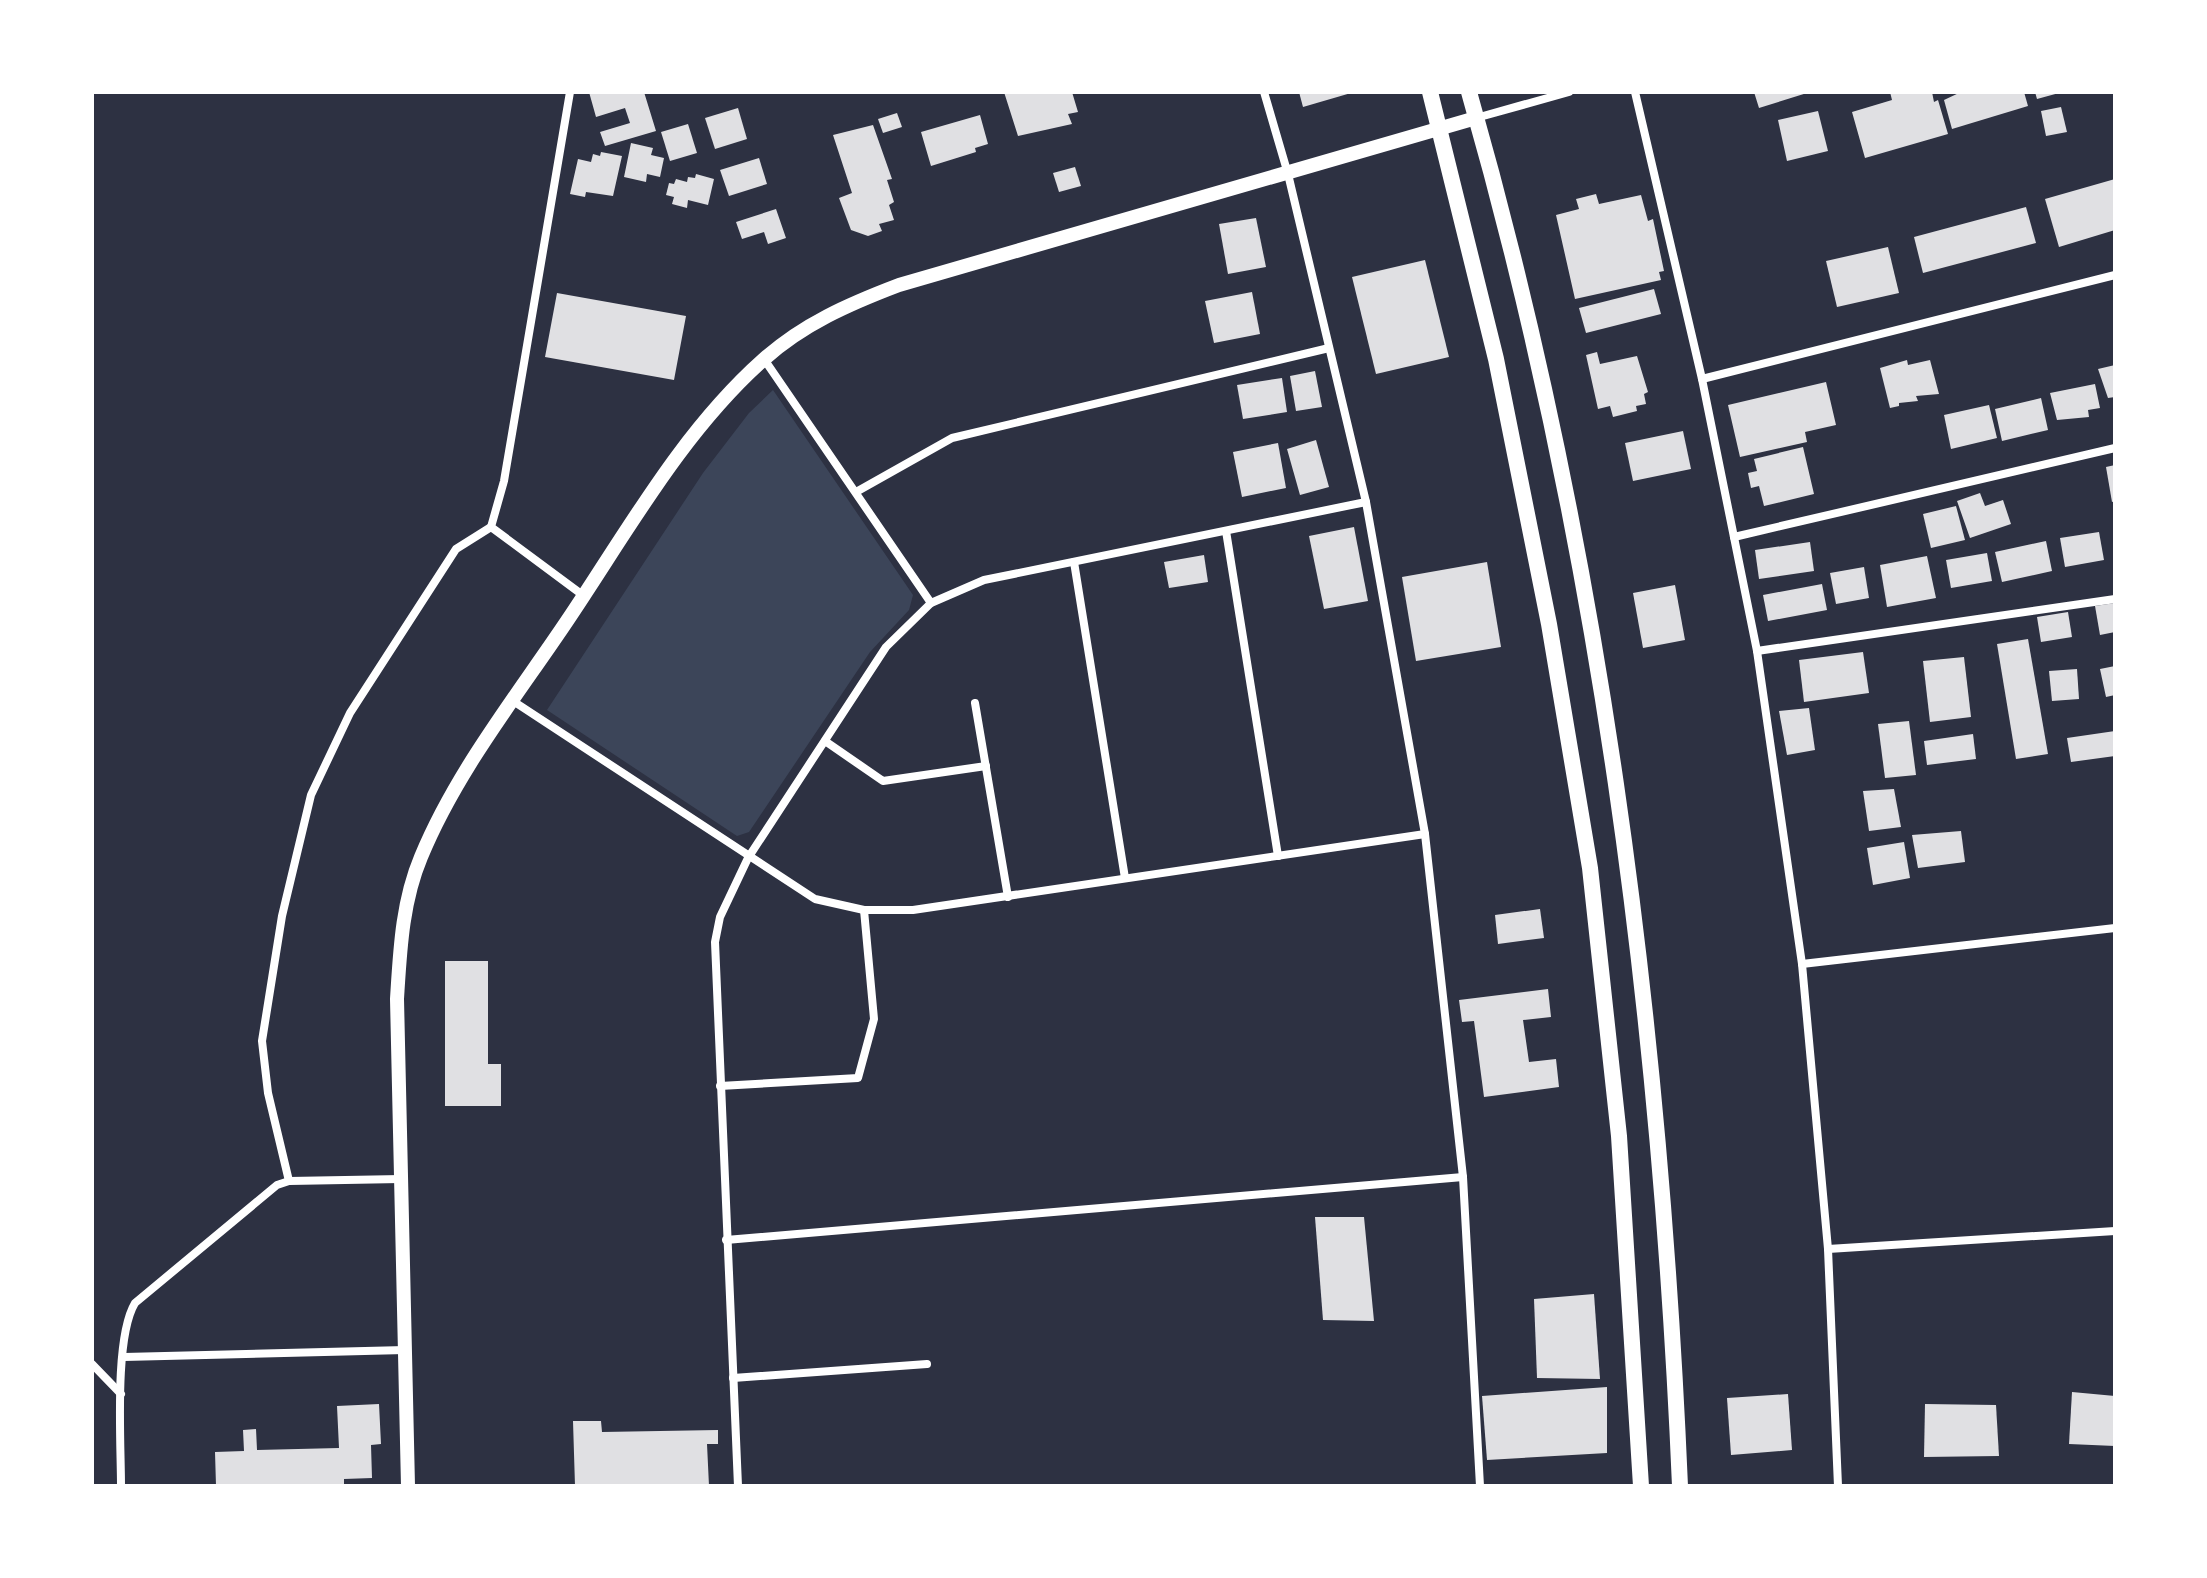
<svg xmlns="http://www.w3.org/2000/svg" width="2207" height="1578" viewBox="0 0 2207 1578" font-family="'Roboto Serif',serif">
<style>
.green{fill:#3c4559}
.building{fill:#e0e0e3}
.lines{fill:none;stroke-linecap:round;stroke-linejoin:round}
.minor{stroke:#fff;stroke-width:8}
.tertiary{stroke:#fff;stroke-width:14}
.secondary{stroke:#fff;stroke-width:16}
</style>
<rect width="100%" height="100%" fill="#2d3142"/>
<!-- green -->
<polygon class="green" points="773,390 913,595 909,610 870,652 749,832 737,836 547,710 703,473 749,413"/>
<!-- building -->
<g class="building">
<polygon points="589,92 644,92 656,131 605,146 600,132 630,123 625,108 596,117"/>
<polygon points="1004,92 1072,92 1078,112 1068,114 1072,124 1018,136"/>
<polygon points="1299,92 1351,92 1351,93 1303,107"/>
<polygon points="1754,92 1807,92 1807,93 1759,108"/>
<polygon points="1890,92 1932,92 1934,102 1938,100 1948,134 1865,158 1852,112 1892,100"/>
<polygon points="1961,92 2024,92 2028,106 1952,129 1944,100"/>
<polygon points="2035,92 2058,92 2059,93 2037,99"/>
<polygon points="2061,107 2067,132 2046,136 2041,111"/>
<polygon points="738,108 747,139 715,149 705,118"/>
<polygon points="1818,111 1828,151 1787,161 1778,120"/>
<polygon points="897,113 902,127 883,133 878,119"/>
<polygon points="980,115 988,144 975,148 976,152 931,166 921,132"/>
<polygon points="688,124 697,153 670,161 661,132"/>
<polygon points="873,125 892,179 887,180 894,202 889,205 894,220 879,224 882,231 868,236 851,230 839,198 852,193 833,135"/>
<polygon points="631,143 653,148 651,155 664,158 660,177 647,174 646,182 624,177"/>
<polygon points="601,152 622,156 613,196 586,192 585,197 570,194 578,159 591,162 593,154 600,156"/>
<polygon points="759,158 767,184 729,196 720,170"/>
<polygon points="1075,167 1081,186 1059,192 1053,173"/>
<polygon points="696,174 714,179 708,205 688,200 687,208 672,204 674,197 666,195 669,183 674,184 676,179 687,182 688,177 695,178"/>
<polygon points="2115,179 2115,230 2059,247 2045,199"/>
<polygon points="1596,194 1599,204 1641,195 1648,221 1653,219 1664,271 1659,272 1661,280 1575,299 1556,215 1579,209 1576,199"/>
<polygon points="2026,207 2036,243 1923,273 1914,237"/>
<polygon points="776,209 786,238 768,244 764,232 742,239 736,222"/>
<polygon points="1256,218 1266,267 1228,274 1219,224"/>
<polygon points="1888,247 1899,293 1837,307 1826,261"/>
<polygon points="1425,260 1449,357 1376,374 1352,277"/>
<polygon points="1654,289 1661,314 1586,333 1579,308"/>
<polygon points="1252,292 1260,334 1214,343 1205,301"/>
<polygon points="557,293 686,316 674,380 545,357"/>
<polygon points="1597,352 1600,364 1637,356 1648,392 1644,394 1646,404 1636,406 1637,411 1613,417 1610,406 1598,409 1586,355"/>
<polygon points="1907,360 1908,365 1930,360 1939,394 1916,396 1918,401 1899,403 1899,406 1890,408 1880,368"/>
<polygon points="2115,365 2115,397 2108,398 2098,369"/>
<polygon points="1315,371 1322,407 1296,411 1290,376"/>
<polygon points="1282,378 1287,412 1243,419 1237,385"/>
<polygon points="1826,382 1836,425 1805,432 1807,442 1740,457 1728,405"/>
<polygon points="2095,384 2100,408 2088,410 2089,417 2057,420 2050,393"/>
<polygon points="2041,398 2048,430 2002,441 1995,409"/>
<polygon points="1989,405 1997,438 1951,449 1944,415"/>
<polygon points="1683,431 1691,469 1633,481 1625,443"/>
<polygon points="1316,440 1329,487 1300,495 1287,449"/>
<polygon points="1278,443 1286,488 1242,497 1233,452"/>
<polygon points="1803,447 1814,494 1764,506 1759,486 1751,488 1748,473 1757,471 1754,459"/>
<polygon points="2115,465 2115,501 2112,502 2106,467"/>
<polygon points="1980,493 1985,506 2003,500 2011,524 1970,538 1957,501"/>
<polygon points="1956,506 1965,540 1931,548 1923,514"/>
<polygon points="1354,527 1368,601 1324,609 1309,536"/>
<polygon points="2099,532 2104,560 2065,567 2060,538"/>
<polygon points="2046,541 2052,571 2002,582 1995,552"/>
<polygon points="1810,542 1814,571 1759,579 1755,550"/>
<polygon points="1987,553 1992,581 1951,588 1946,560"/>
<polygon points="1204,555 1208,582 1169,588 1164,562"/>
<polygon points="1927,556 1936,598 1887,607 1880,565"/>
<polygon points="1487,562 1501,647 1416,661 1402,577"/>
<polygon points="1864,567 1869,598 1836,604 1830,573"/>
<polygon points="1822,584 1827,610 1768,621 1763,595"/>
<polygon points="1675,585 1685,640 1643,648 1633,593"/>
<polygon points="2115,603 2115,632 2100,635 2095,606"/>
<polygon points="2068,612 2072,637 2041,642 2037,617"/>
<polygon points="2028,639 2048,754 2016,759 1997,644"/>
<polygon points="1863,652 1869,693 1804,702 1799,660"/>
<polygon points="1964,657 1971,717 1930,722 1923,661"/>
<polygon points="2115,666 2115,695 2106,697 2100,669"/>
<polygon points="2077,669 2079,699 2052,701 2049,671"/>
<polygon points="1809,708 1815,750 1787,755 1779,711"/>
<polygon points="1909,721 1916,775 1885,778 1878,724"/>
<polygon points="2115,731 2115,756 2071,762 2067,738"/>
<polygon points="1973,734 1976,759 1927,765 1924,741"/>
<polygon points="1894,789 1901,827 1869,831 1863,791"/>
<polygon points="1961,831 1965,862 1918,868 1912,835"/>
<polygon points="1904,842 1910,878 1873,885 1867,848"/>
<polygon points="1540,909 1544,938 1498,944 1495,915"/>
<polygon points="445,961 488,961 488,1064 501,1064 501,1106 445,1106"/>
<polygon points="1548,989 1551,1017 1523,1020 1529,1062 1556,1059 1559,1087 1484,1097 1474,1021 1462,1022 1459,1000"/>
<polygon points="1315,1217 1364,1217 1374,1321 1323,1320"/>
<polygon points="1594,1294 1600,1379 1537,1378 1534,1299"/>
<polygon points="1607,1387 1607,1453 1487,1460 1482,1396"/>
<polygon points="2072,1392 2115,1396 2115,1446 2069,1444"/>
<polygon points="1788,1394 1792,1450 1731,1455 1727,1398"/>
<polygon points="379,1404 381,1444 371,1445 372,1478 344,1479 344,1486 216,1486 215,1452 244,1451 243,1430 256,1429 257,1450 339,1448 337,1406"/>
<polygon points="1925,1404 1996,1405 1999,1456 1924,1457"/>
<polygon points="573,1421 601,1421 602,1432 718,1430 718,1444 707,1444 709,1486 575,1486"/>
</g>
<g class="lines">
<!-- minor -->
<g class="minor">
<polyline points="570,92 504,481 491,527 584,596"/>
<polyline points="1264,92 1288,174 1366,502 1425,834 1463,1177 1480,1486"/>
<polyline points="1635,92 1702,379 1757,651 1802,964 1828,1249 1838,1486"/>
<polyline points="1476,118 1569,92"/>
<polyline points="764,359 931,603"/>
<polyline points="1702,379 2115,275"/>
<polyline points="856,492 952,438 1329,348"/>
<polyline points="1226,531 1278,856"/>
<polyline points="1734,537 2115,448"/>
<polyline points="1074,562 1125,878"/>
<polyline points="1757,651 2115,599"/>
<polyline points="513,701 815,899 864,910 913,910 1425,834"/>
<polyline points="975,703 1008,897"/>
<polyline points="825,741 883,781 986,766"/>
<polyline points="1802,964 2115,928"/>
<polyline points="720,1086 858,1078 874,1019 864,910"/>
<polyline points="289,1181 268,1093 262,1041 282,916 311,795 350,713 456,549 491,527"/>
<polyline points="726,1240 1463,1177"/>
<polyline points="1828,1249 2115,1231"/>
<polyline points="124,1357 405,1350"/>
<polyline points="92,1364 121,1394"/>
<polyline points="733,1378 927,1364"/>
<path d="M121,1486C121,1442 114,1338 135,1303L277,1185L289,1181L401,1179"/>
<polyline points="738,1486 715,942 720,917 748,858 886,647 931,603 984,580 1366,502"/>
</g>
<!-- tertiary -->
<path class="tertiary" d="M408,1486L397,999C400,951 402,902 421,857C456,772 516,697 567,621C627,532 682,432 763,360C803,324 849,304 899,285L1476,118"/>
<!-- secondary -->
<g class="secondary">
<polyline points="1430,92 1496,359 1549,624 1590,868 1619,1136 1641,1486"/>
<path d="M1469,92C1599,546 1660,1015 1680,1486"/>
</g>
</g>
<!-- border -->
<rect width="2207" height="1578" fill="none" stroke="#ffffff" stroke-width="188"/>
</svg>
